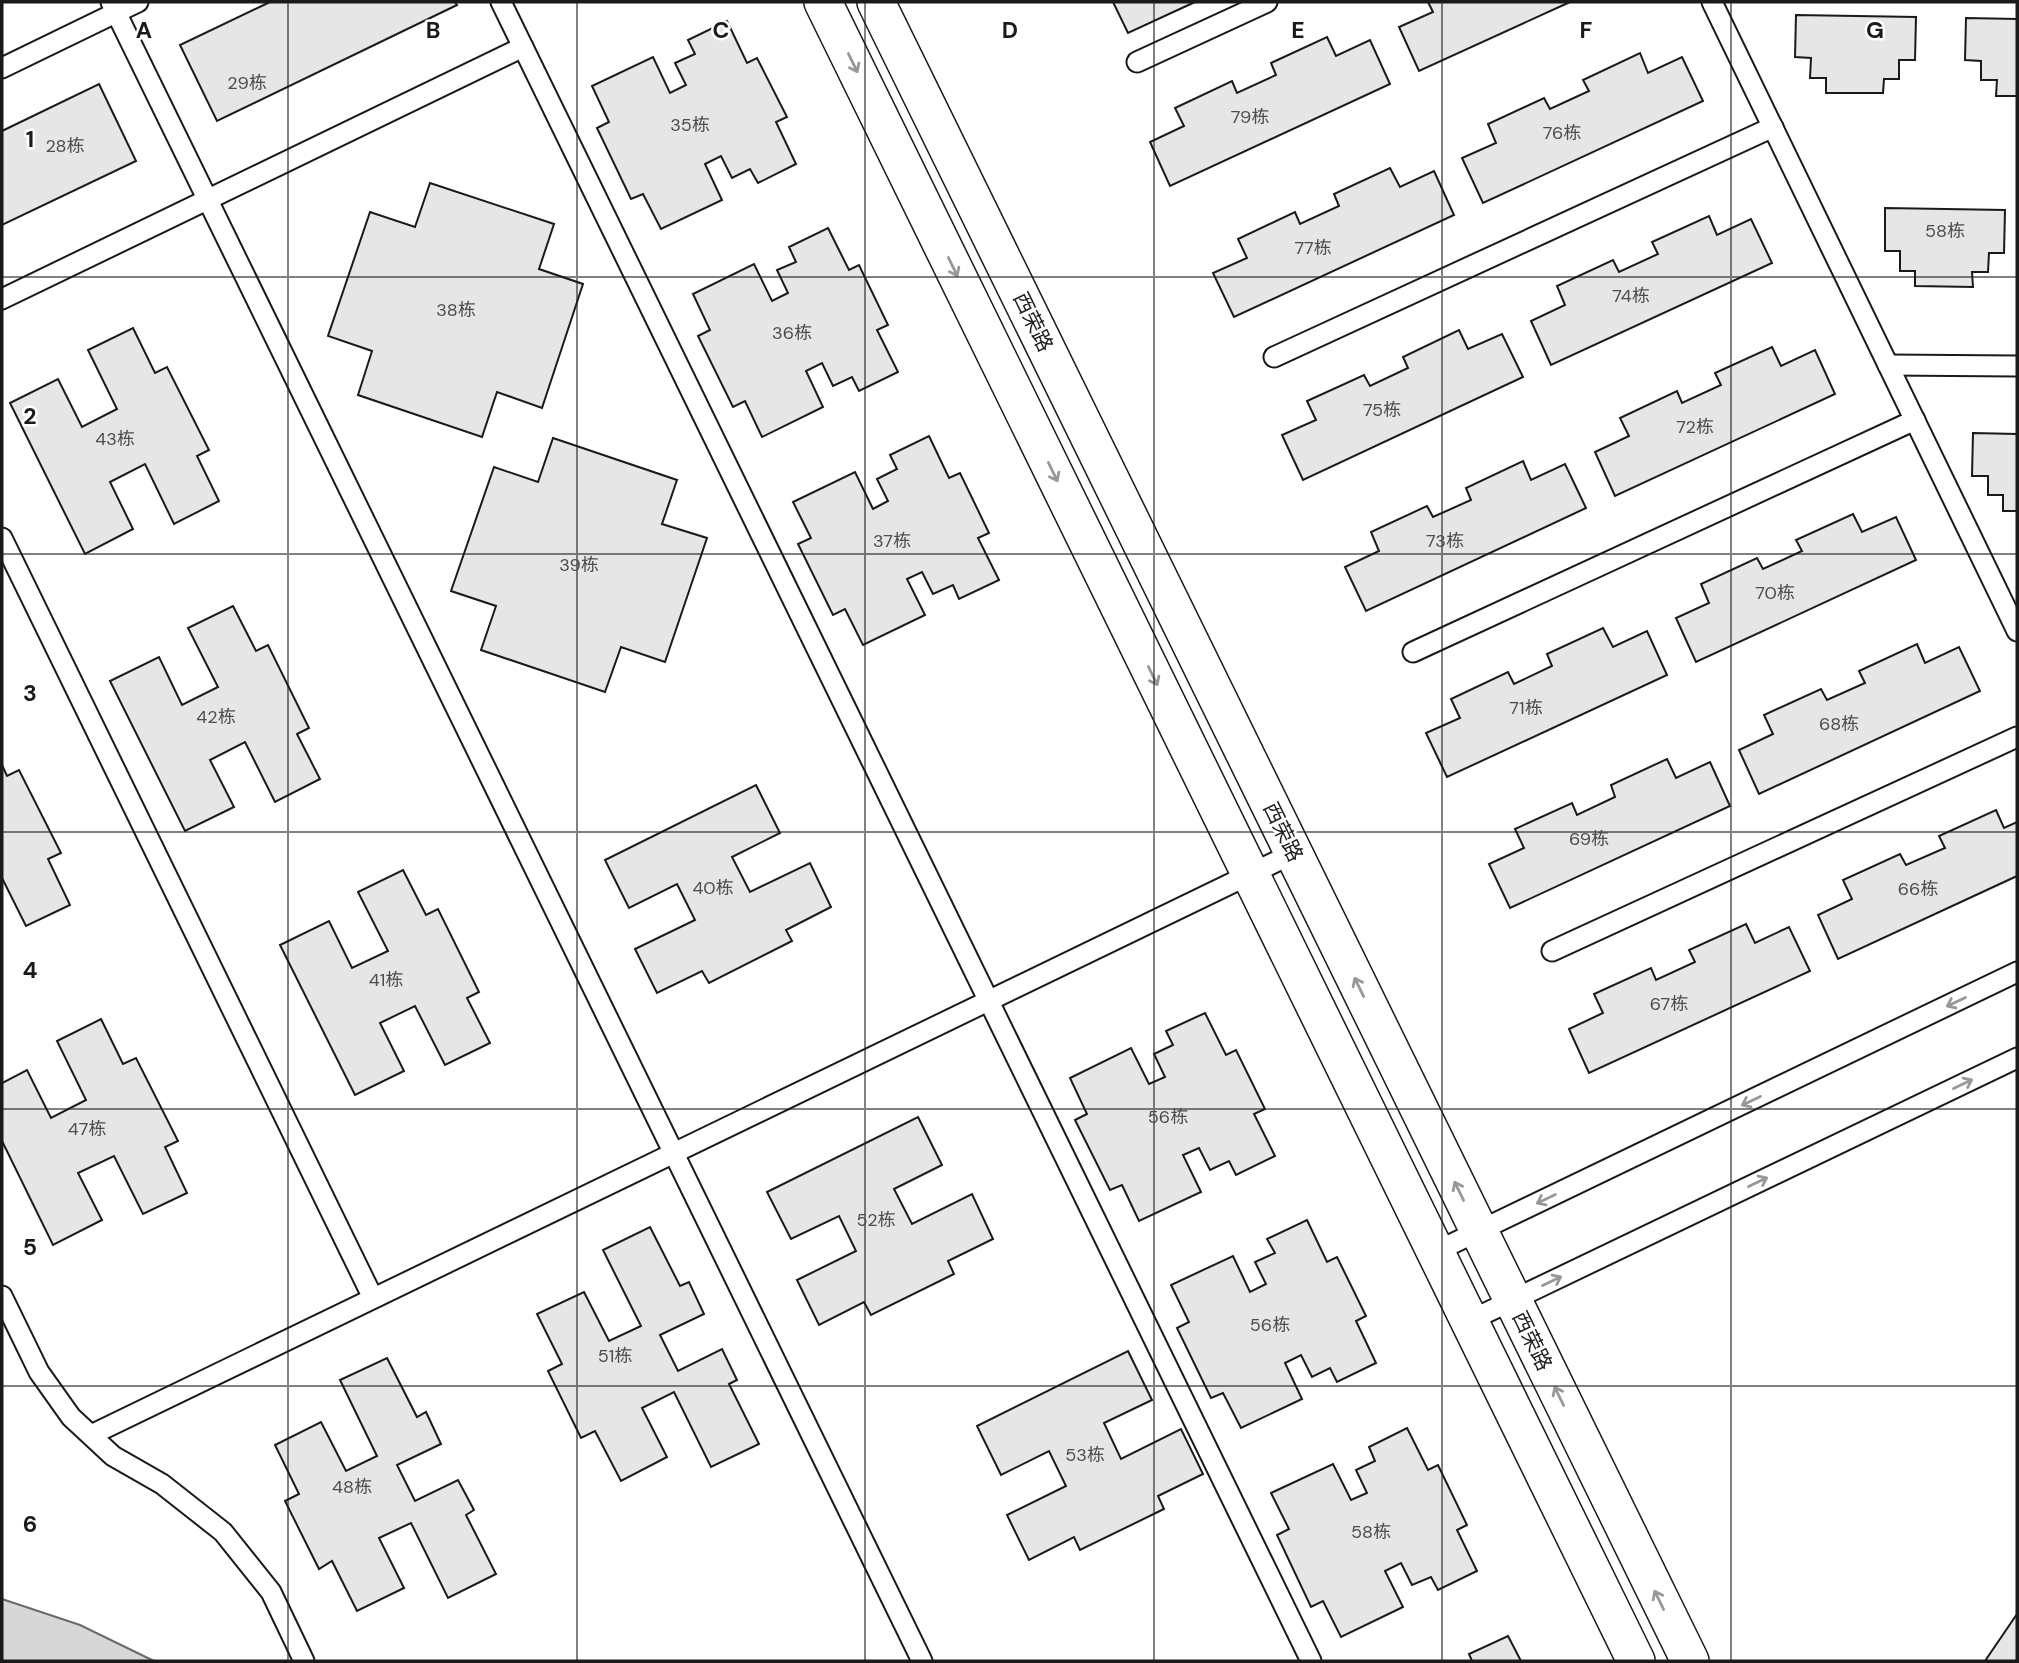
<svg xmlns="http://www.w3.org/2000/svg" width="2019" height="1663" viewBox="0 0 2019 1663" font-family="'DM Sans','Noto Sans SC',sans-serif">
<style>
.water{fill:#d7d7d7;stroke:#6a6a6a;stroke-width:2}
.building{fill:#e6e6e6;stroke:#1a1a1a;stroke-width:2}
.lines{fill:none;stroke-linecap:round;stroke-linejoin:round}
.service-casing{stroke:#1a1a1a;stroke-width:23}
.minor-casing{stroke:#1a1a1a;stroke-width:40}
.service{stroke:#fff;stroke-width:19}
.minor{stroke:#fff;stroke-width:37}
.oneway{stroke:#989898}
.grid{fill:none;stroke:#1a1a1a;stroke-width:2;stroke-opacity:0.55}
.labels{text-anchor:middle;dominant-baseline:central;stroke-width:5;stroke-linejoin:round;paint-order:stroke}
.number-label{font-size:18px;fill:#4d4d4d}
.street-label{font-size:21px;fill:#1a1a1a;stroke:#fff}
.grid-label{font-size:23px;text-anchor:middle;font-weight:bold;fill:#1a1a1a;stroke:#fff;stroke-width:5;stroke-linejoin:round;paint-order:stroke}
</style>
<rect width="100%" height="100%" fill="#fff"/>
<!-- water -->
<polygon class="water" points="2,1599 80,1625 154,1661 2,1661"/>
<!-- building -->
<g class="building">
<polygon points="270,2 455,2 457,5 217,121 180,45"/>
<polygon points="1113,2 1195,2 1128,33"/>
<polygon points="1428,2 1570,2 1419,71 1399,27 1433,12"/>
<polygon points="1796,15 1916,17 1915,60 1899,60 1899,79 1884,79 1883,93 1826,93 1826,78 1810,78 1811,58 1795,57"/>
<polygon points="1966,18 2017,19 2017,96 1996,96 1997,80 1981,80 1981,61 1965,60"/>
<polygon points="727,21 747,63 757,58 787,117 776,122 796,164 758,183 750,169 732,178 721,156 705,164 722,200 661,229 643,194 631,199 597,128 609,122 592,86 653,57 670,93 686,85 675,63 695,54 688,40"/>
<polygon points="1327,37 1336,56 1370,40 1390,84 1170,186 1150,142 1184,126 1175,108 1232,81 1237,93 1276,75 1271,63"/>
<polygon points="1640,53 1648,73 1682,57 1703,101 1483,203 1462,158 1496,143 1488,124 1544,98 1550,109 1589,91 1583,80"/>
<polygon points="99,84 136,161 2,225 2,131"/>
<polygon points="1390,168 1400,187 1434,171 1454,215 1234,317 1213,273 1247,258 1238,239 1295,212 1300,224 1339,206 1334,194"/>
<polygon points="430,183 554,224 539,269 583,284 542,408 497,392 482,437 358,395 372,351 328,336 370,212 415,227"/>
<polygon points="1885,208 2005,210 2004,253 1989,253 1988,272 1972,272 1973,287 1915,286 1915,271 1900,271 1900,251 1885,251"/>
<polygon points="1709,216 1717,235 1751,219 1772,263 1551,365 1531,321 1565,305 1557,286 1613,260 1619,272 1658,254 1652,242"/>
<polygon points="828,228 849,270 859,265 888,325 877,330 898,372 859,391 852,377 833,386 822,363 806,371 823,407 762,437 745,401 733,407 698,336 710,330 693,294 754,264 772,301 788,293 777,270 796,262 789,247"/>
<polygon points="133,328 155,373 167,367 209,450 197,456 219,501 174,524 145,464 110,482 133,529 85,554 10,403 58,379 82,427 117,409 88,350"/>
<polygon points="1459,330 1468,349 1502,334 1523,377 1303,480 1282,435 1316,420 1307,401 1364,375 1370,386 1408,368 1403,357"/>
<polygon points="1772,347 1781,366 1815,350 1835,394 1615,496 1595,452 1629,436 1620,418 1677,391 1682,403 1721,385 1715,373"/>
<polygon points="1973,433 2017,434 2017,511 2003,511 2003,495 1988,495 1988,476 1972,476"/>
<polygon points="929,436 949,478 960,473 989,533 978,538 999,580 959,599 953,585 933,594 922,572 907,579 925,615 863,645 845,609 833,615 798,544 811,538 793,502 855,472 873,509 888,501 877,479 897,469 890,455"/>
<polygon points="553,438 677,480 662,524 707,538 665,662 621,647 605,692 481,650 496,606 451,591 494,467 538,482"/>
<polygon points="1523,461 1531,480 1565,464 1586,508 1366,611 1345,567 1379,551 1371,532 1427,506 1433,517 1471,500 1466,488"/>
<polygon points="1853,514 1862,532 1896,517 1916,560 1696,662 1676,618 1709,603 1701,584 1757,558 1763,569 1802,551 1796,540"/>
<polygon points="233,606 256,651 268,645 309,728 297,734 320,779 275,802 245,742 210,760 234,807 185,831 110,681 159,657 182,705 218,687 188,628"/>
<polygon points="1603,628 1613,647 1647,631 1667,675 1447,777 1426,733 1460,718 1451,699 1508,672 1514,684 1552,666 1547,654"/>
<polygon points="1917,644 1925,663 1959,647 1980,691 1759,794 1739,750 1773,734 1764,715 1821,689 1827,700 1865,683 1859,671"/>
<polygon points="1667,759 1676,778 1710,762 1730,806 1510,908 1489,864 1524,848 1515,829 1572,803 1577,815 1615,797 1611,785"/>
<polygon points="2,765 7,776 19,770 61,853 48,859 70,905 26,926 2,878"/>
<polygon points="756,785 780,833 732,857 750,892 810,863 831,907 786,930 792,941 709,983 702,971 657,993 635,949 695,920 677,884 629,908 605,860"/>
<polygon points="1996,810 2004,828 2017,822 2017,876 1838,959 1818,915 1852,899 1843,880 1900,854 1906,865 1945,848 1939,836"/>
<polygon points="403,870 426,915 438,909 479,992 467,998 490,1043 445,1065 415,1006 380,1023 404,1071 355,1095 280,945 329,921 352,968 388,951 358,892"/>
<polygon points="1746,924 1755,943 1789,927 1810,971 1589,1073 1569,1029 1603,1013 1594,994 1651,968 1656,980 1695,962 1689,950"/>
<polygon points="1205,1013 1226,1055 1236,1050 1265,1109 1254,1114 1275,1156 1236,1175 1229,1161 1210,1170 1199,1148 1183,1155 1201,1192 1139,1221 1122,1185 1110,1190 1075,1120 1087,1114 1070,1078 1131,1048 1149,1084 1165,1077 1154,1054 1173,1045 1166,1031"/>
<polygon points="101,1019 123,1064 136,1058 178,1141 165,1147 187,1193 143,1214 114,1156 78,1173 102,1220 53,1245 2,1141 2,1083 27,1070 51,1118 86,1100 57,1041"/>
<polygon points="918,1117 942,1165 894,1189 912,1224 972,1194 993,1239 948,1261 954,1274 871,1315 864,1302 819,1325 797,1280 856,1251 839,1216 791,1239 767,1192"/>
<polygon points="1307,1220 1327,1262 1337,1257 1366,1316 1356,1321 1376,1363 1337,1382 1330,1368 1312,1377 1301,1355 1285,1363 1302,1399 1241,1428 1223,1393 1211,1398 1177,1328 1189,1322 1171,1285 1233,1256 1250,1292 1266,1284 1255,1262 1275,1253 1267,1239"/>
<polygon points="650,1227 680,1286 689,1282 704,1314 660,1335 678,1371 722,1349 737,1380 729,1384 759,1444 711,1467 674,1392 642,1408 667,1457 621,1481 595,1431 581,1438 548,1371 562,1364 537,1314 584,1292 609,1341 641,1326 603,1250"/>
<polygon points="1128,1351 1152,1400 1104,1423 1121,1459 1181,1429 1203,1474 1158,1496 1164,1509 1080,1550 1074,1537 1029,1560 1007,1515 1066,1486 1049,1451 1001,1475 977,1426"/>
<polygon points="387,1358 417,1417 426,1412 441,1444 397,1465 415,1501 458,1480 474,1510 466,1515 496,1574 448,1598 411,1523 379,1538 404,1588 357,1611 332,1561 319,1569 285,1501 299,1494 275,1445 321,1422 346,1471 377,1456 340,1380"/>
<polygon points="1407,1428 1428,1470 1438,1465 1467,1525 1457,1530 1477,1571 1438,1590 1431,1577 1412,1585 1401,1563 1385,1571 1403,1607 1341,1637 1323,1601 1311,1607 1277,1535 1289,1529 1271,1493 1333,1464 1351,1500 1367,1493 1356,1470 1375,1461 1369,1447"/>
<polygon points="2017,1614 2017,1661 1985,1661"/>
<polygon points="1508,1636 1521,1661 1472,1661 1469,1654"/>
</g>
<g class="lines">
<!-- service casing -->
<g class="service-casing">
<g id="service">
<polyline points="111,2 922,1661"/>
<polyline points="501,2 1311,1661"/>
<polyline points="1712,2 2017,631"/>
<polyline points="1137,62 1267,2"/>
<polyline points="2,68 138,2"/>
<polyline points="2,299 523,47"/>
<polyline points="1274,357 1773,127"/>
<polyline points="1888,365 2017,366"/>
<polyline points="2,538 373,1298"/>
<polyline points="1413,652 1915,420"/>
<polyline points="1552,951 2017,737"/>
<polyline points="1435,1252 2017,972"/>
<polyline points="2,1296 39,1372 71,1417 113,1456 162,1484 223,1532 271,1592 304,1661"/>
<polyline points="1469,1321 2017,1058"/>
<polyline points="91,1435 1294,853"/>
</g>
</g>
<!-- minor casing -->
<g class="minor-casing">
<g id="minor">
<polyline points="823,2 1636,1661"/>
<polyline points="876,2 1690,1661"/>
</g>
</g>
<!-- service -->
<use href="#service" class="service"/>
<!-- minor -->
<use href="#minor" class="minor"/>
</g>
<!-- one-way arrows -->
<defs><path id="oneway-shaft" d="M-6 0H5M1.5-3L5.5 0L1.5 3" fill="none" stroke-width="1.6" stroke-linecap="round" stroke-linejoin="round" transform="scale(1.75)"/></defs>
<g class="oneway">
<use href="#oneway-shaft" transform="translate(853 63) rotate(64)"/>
<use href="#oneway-shaft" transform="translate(953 267) rotate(64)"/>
<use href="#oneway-shaft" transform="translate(1053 472) rotate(64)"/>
<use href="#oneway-shaft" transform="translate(1153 676) rotate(64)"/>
<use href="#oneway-shaft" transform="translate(1359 987) rotate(-116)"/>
<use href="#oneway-shaft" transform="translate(1956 1002) rotate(154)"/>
<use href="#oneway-shaft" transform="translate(1963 1084) rotate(-26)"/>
<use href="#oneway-shaft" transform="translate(1751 1101) rotate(154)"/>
<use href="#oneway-shaft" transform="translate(1758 1182) rotate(-26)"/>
<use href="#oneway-shaft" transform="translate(1459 1191) rotate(-116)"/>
<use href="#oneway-shaft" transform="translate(1546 1199) rotate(154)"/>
<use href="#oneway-shaft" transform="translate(1552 1281) rotate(-26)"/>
<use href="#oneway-shaft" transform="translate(1559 1396) rotate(-116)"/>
<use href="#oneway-shaft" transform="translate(1659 1600) rotate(-116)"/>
</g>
<!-- grid -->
<path class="grid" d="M288,2V1661M577,2V1661M865,2V1661M1154,2V1661M1442,2V1661M1731,2V1661M2,277H2017M2,554H2017M2,832H2017M2,1109H2017M2,1386H2017"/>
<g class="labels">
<!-- number labels -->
<g class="number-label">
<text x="247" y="83">29栋</text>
<text x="1250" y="117">79栋</text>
<text x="690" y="125">35栋</text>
<text x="1562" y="133">76栋</text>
<text x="65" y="146">28栋</text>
<text x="1945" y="231">58栋</text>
<text x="1313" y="248">77栋</text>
<text x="1631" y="296">74栋</text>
<text x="456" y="310">38栋</text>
<text x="792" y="333">36栋</text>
<text x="1382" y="410">75栋</text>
<text x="1695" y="427">72栋</text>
<text x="115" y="439">43栋</text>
<text x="892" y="541">37栋</text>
<text x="1445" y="541">73栋</text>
<text x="579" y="565">39栋</text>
<text x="1775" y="593">70栋</text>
<text x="1526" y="708">71栋</text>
<text x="216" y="717">42栋</text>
<text x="1839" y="724">68栋</text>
<text x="1589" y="839">69栋</text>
<text x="713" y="888">40栋</text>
<text x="1918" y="889">66栋</text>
<text x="386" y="980">41栋</text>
<text x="1669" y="1004">67栋</text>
<text x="1168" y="1117">56栋</text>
<text x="87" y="1129">47栋</text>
<text x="876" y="1220">52栋</text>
<text x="1270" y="1325">56栋</text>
<text x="615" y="1356">51栋</text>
<text x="1085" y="1455">53栋</text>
<text x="352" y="1487">48栋</text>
<text x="1371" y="1532">58栋</text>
</g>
<!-- street labels -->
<g class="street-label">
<text transform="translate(1033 322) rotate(64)">西荣路</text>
<text transform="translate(1283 832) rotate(64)">西荣路</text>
<text transform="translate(1532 1341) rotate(64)">西荣路</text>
</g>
</g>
<g class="grid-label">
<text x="144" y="38">A</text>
<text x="433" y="38">B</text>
<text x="721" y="38">C</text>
<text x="1010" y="38">D</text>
<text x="1298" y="38">E</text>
<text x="1586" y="38">F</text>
<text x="1875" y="38">G</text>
<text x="30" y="147">1</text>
<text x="30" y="424">2</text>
<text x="30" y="701">3</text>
<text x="30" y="978">4</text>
<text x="30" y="1255">5</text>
<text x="30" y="1532">6</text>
</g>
<!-- border -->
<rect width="2019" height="1663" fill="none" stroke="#1a1a1a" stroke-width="7"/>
</svg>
